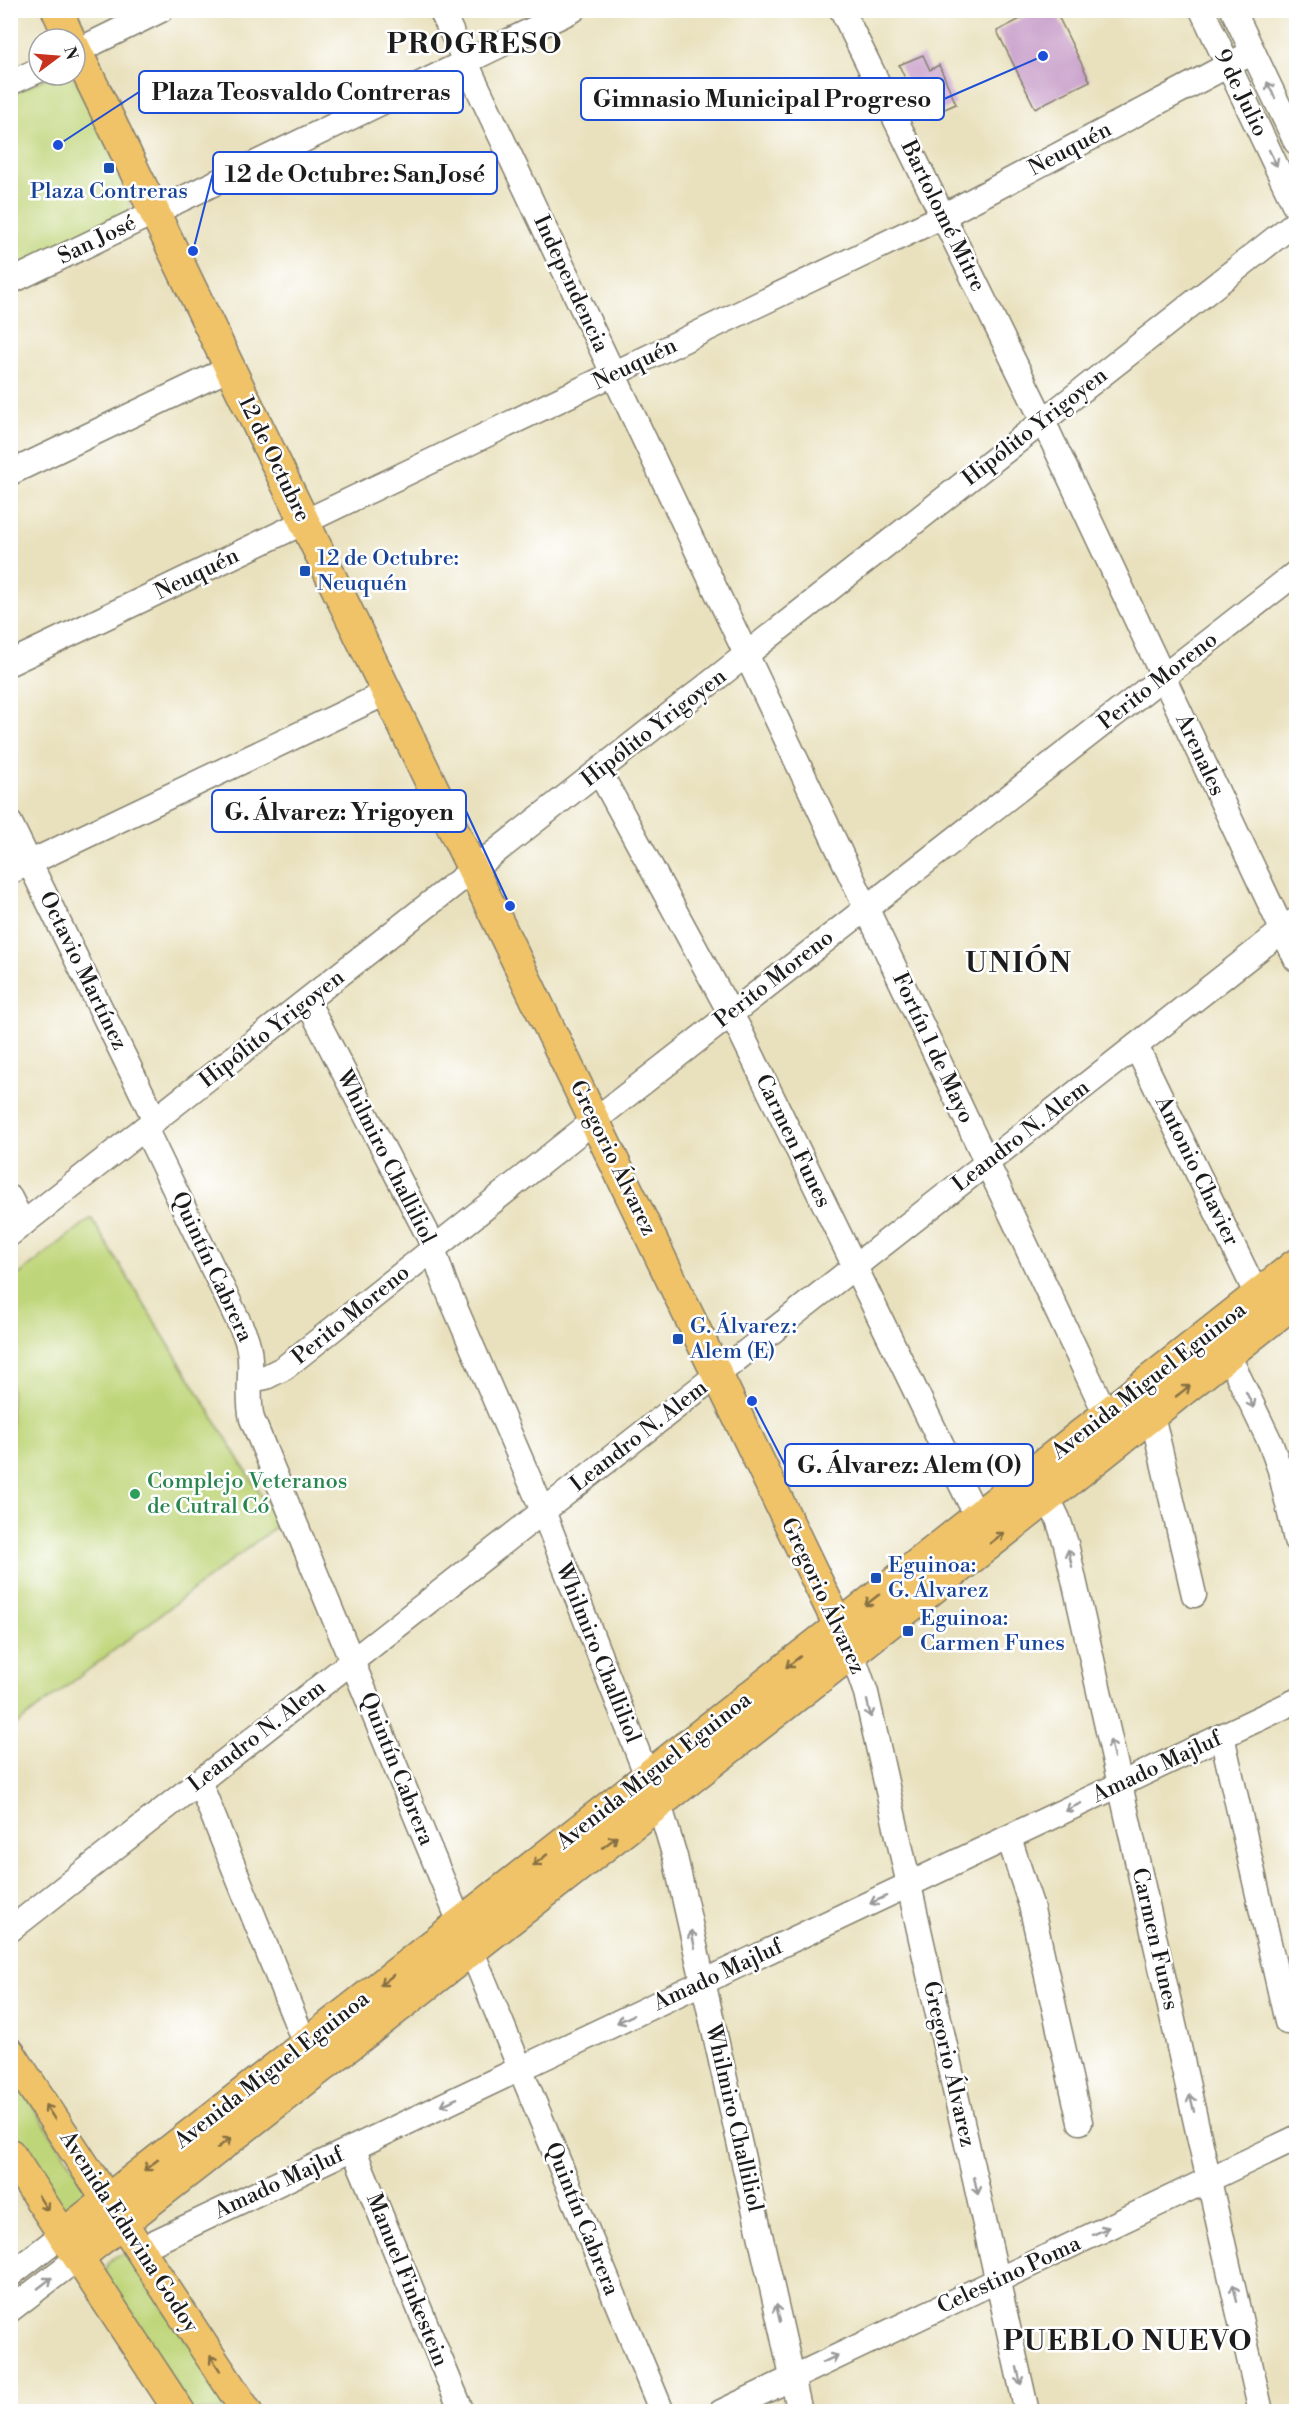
<svg xmlns="http://www.w3.org/2000/svg" width="1307" height="2422" viewBox="0 0 1307 2422" font-family="'Libre Bodoni',serif">
<style>
.green{fill:#bfd579;stroke:#6e784a;stroke-width:1.5}
.building{fill:#cba3cc}
.lines{fill:none;stroke-linecap:round;stroke-linejoin:round}
.minor-casing{stroke:#827e6d;stroke-width:27}
.major-casing{stroke:#827e6d;stroke-width:33}
.minor{stroke:#fff;stroke-width:24}
.major{stroke:#f0c369;stroke-width:30}
.oneway{stroke:#999}
.oneway2{stroke:#867042}
.transit-dot{fill:#1a4fb4;stroke:#fff;stroke-width:2}
.leisure-dot{fill:#2e9e5b;stroke:#fff;stroke-width:2}
.labels{text-anchor:middle;dominant-baseline:central;stroke-width:5;stroke-linejoin:round;paint-order:stroke}
.street-label{font-size:22px;fill:#1c1c1c;stroke:#fff}
.transit-label{font-size:22px;fill:#164399;stroke:#fff;text-anchor:start}
.leisure-label{font-size:22px;fill:#27864d;stroke:#fff;text-anchor:start}
.district-label{font-size:28px;font-weight:bold;letter-spacing:1.5px;fill:#1c1c1c;stroke:#fff}
.leader{fill:none;stroke:#1d4ed8;stroke-width:2}
.callout-dot{fill:#1d4ed8;stroke:#fff;stroke-width:2}
.callout{fill:#fff;stroke:#1d4ed8;stroke-width:2}
.callout-label{font-size:24px;text-anchor:middle;font-weight:bold;fill:#1c1c1c}
</style>
<rect width="100%" height="100%" fill="#fff"/>
<filter id="ink" filterUnits="userSpaceOnUse"><feTurbulence type="fractalNoise" baseFrequency=".0167" numOctaves="2"/><feDisplacementMap in="SourceGraphic" scale="12" xChannelSelector="R" yChannelSelector="G"/><feConvolveMatrix kernelMatrix="1 2 1 2 8 2 1 2 1" color-interpolation-filters="sRGB"/></filter>
<filter id="wash" filterUnits="userSpaceOnUse"><feTurbulence type="fractalNoise" baseFrequency=".008" numOctaves="4" result="noise"/><feDisplacementMap in="SourceGraphic" scale="24" xChannelSelector="R" yChannelSelector="G"/><feGaussianBlur stdDeviation="1.35" result="paint"/><feColorMatrix in="noise" values="0 0 0 0 0 0 0 0 0 0 0 0 0 0 0 0 0 1.4 0 .05"/><feComposite in="paint" operator="in"/></filter>
<g filter="url(#wash)">
<rect width="100%" height="100%" fill="#e9e1be"/>
<!-- green -->
<g class="green">
<polygon points="52,75 73,75 78,83 129,194 130,211 11,271 11,95"/>
<polygon points="91,1218 279,1524 11,1729 11,1281"/>
<polygon points="10,2072 87,2188 87,2199 71,2211 56,2204 11,2137"/>
<path d="M125,2254L237,2411H192L105,2274C107,2262 113,2255 125,2254Z"/>
</g>
<g id="blocks">
<!-- building -->
<g class="building">
<polygon points="1038,10 1055,10 1090,81 1035,108 997,31"/>
<polygon points="923,55 930,70 939,65 956,104 931,115 922,95 914,98 899,65"/>
</g>
</g>
</g>
<g filter="url(#ink)">
<use href="#blocks" fill-opacity="0" stroke="#827e6d" stroke-width="1.5"/>
<g class="lines">
<!-- minor casing -->
<g class="minor-casing">
<g id="minor">
<polyline points="441,10 1113,1429"/>
<polyline points="842,10 1043,421 1296,959"/>
<polyline points="1202,10 1296,208"/>
<polyline points="1233,10 1296,142"/>
<polyline points="75,52 161,10"/>
<polyline points="10,83 39,70"/>
<polyline points="10,282 573,10"/>
<polyline points="10,473 230,368"/>
<polyline points="10,663 943,216 1253,52"/>
<polyline points="599,771 740,1031 977,1517"/>
<polyline points="10,823 155,1120"/>
<polyline points="10,872 388,692"/>
<polyline points="307,1001 429,1237 445,1284 543,1511 663,1817 675,1857 800,2412"/>
<polyline points="1136,1046 1257,1295"/>
<path d="M145,1128L245,1335C256,1363 245,1391 252,1419L662,2412"/>
<polyline points="10,1198 23,1224"/>
<polyline points="10,1234 1296,222"/>
<polyline points="1220,1338 1270,1442 1280,1470 1296,1540"/>
<polyline points="251,1380 266,1377 284,1368 595,1120 1296,573"/>
<polyline points="1152,1415 1194,1595"/>
<polyline points="1041,1484 1058,1519 1066,1544 1261,2412"/>
<polyline points="852,1653 866,1693 1027,2412"/>
<polyline points="1222,1736 1287,2022"/>
<polyline points="199,1781 305,2044"/>
<polyline points="1009,1838 1031,1905 1080,2122"/>
<polyline points="10,1930 1296,920"/>
<polyline points="353,2148 462,2412"/>
<polyline points="140,2249 1296,1701"/>
<polyline points="10,2275 63,2234"/>
<polyline points="10,2310 79,2257"/>
<polyline points="721,2412 1296,2138"/>
</g>
</g>
<!-- major casing -->
<g class="major-casing">
<g id="major">
<polyline points="57,10 70,39"/>
<polyline points="75,48 852,1653"/>
<polyline points="10,2053 247,2412"/>
<polyline points="10,2154 180,2412"/>
<polyline points="63,2234 839,1626 1296,1264"/>
<polyline points="79,2257 852,1653 1296,1301"/>
</g>
</g>
<!-- minor -->
<use href="#minor" class="minor"/>
<!-- major -->
<use href="#major" class="major"/>
</g>
<!-- one-way arrows -->
<defs><path id="oneway-shaft" d="M-6 0H5M1.5-3L5.5 0L1.5 3" fill="none" stroke-width="1.6" stroke-linecap="round" stroke-linejoin="round" transform="scale(1.5)"/></defs>
<g class="oneway">
<use href="#oneway-shaft" transform="translate(1271 90) rotate(-116)"/>
<use href="#oneway-shaft" transform="translate(1273 158) rotate(64)"/>
<use href="#oneway-shaft" transform="translate(1250 1400) rotate(64)"/>
<use href="#oneway-shaft" transform="translate(1070 1558) rotate(-103)"/>
<use href="#oneway-shaft" transform="translate(869 1709) rotate(77)"/>
<use href="#oneway-shaft" transform="translate(1112 1749) rotate(-103)"/>
<use href="#oneway-shaft" transform="translate(1073 1807) rotate(155)"/>
<use href="#oneway-shaft" transform="translate(878 1900) rotate(155)"/>
<use href="#oneway-shaft" transform="translate(693 1939) rotate(-102)"/>
<use href="#oneway-shaft" transform="translate(625 2019) rotate(155)"/>
<use href="#oneway-shaft" transform="translate(449 2102) rotate(155)"/>
<use href="#oneway-shaft" transform="translate(1192 2103) rotate(-103)"/>
<use href="#oneway-shaft" transform="translate(976 2186) rotate(77)"/>
<use href="#oneway-shaft" transform="translate(1101 2231) rotate(-25)"/>
<use href="#oneway-shaft" transform="translate(45 2283) rotate(-38)"/>
<use href="#oneway-shaft" transform="translate(1235 2293) rotate(-103)"/>
<use href="#oneway-shaft" transform="translate(778 2313) rotate(-103)"/>
<use href="#oneway-shaft" transform="translate(830 2359) rotate(-25)"/>
<use href="#oneway-shaft" transform="translate(1019 2376) rotate(77)"/>
</g>
<g class="oneway2">
<use href="#oneway-shaft" transform="translate(1183 1391) rotate(-38)"/>
<use href="#oneway-shaft" transform="translate(997 1538) rotate(-38)"/>
<use href="#oneway-shaft" transform="translate(872 1600) rotate(142)"/>
<use href="#oneway-shaft" transform="translate(793 1662) rotate(142)"/>
<use href="#oneway-shaft" transform="translate(610 1842) rotate(-38)"/>
<use href="#oneway-shaft" transform="translate(540 1860) rotate(142)"/>
<use href="#oneway-shaft" transform="translate(387 1980) rotate(142)"/>
<use href="#oneway-shaft" transform="translate(50 2112) rotate(-123)"/>
<use href="#oneway-shaft" transform="translate(224 2143) rotate(-38)"/>
<use href="#oneway-shaft" transform="translate(151 2165) rotate(142)"/>
<use href="#oneway-shaft" transform="translate(43 2203) rotate(57)"/>
<use href="#oneway-shaft" transform="translate(215 2363) rotate(-123)"/>
</g>
</g>
<!-- markers -->
<g class="transit-dot">
<rect x="103" y="162" width="12" height="12" rx="3"/>
<rect x="299" y="565" width="12" height="12" rx="3"/>
<rect x="672" y="1333" width="12" height="12" rx="3"/>
<rect x="870" y="1572" width="12" height="12" rx="3"/>
<rect x="902" y="1625" width="12" height="12" rx="3"/>
</g>
<circle class="leisure-dot" cx="135" cy="1494" r="6"/>
<g class="labels">
<!-- street labels -->
<g class="street-label">
<text transform="translate(1241 93) rotate(64)">9 de Julio</text>
<text transform="translate(1070 149) rotate(-28)">Neuquén</text>
<text transform="translate(943 216) rotate(64)">Bartolomé Mitre</text>
<text transform="translate(97 240) rotate(-26)">San José</text>
<text transform="translate(571 284) rotate(65)">Independencia</text>
<text transform="translate(635 364) rotate(-26)">Neuquén</text>
<text transform="translate(1035 427) rotate(-38)">Hipólito Yrigoyen</text>
<text transform="translate(274 459) rotate(64)">12 de Octubre</text>
<text transform="translate(197 574) rotate(-26)">Neuquén</text>
<text transform="translate(1158 681) rotate(-38)">Perito Moreno</text>
<text transform="translate(654 728) rotate(-38)">Hipólito Yrigoyen</text>
<text transform="translate(1200 755) rotate(65)">Arenales</text>
<text transform="translate(83 971) rotate(64)">Octavio Martínez</text>
<text transform="translate(774 979) rotate(-38)">Perito Moreno</text>
<text transform="translate(272 1029) rotate(-38)">Hipólito Yrigoyen</text>
<text transform="translate(933 1048) rotate(65)">Fortín 1 de Mayo</text>
<text transform="translate(1021 1136) rotate(-38)">Leandro N. Alem</text>
<text transform="translate(793 1141) rotate(64)">Carmen Funes</text>
<text transform="translate(386 1157) rotate(63)">Whilmiro Challiliol</text>
<text transform="translate(613 1158) rotate(64)">Gregorio Álvarez</text>
<text transform="translate(1197 1171) rotate(64)">Antonio Chavier</text>
<text transform="translate(212 1267) rotate(65)">Quintín Cabrera</text>
<text transform="translate(351 1315) rotate(-39)">Perito Moreno</text>
<text transform="translate(1149 1381) rotate(-38)">Avenida Miguel Eguinoa</text>
<text transform="translate(639 1436) rotate(-38)">Leandro N. Alem</text>
<text transform="translate(823 1596) rotate(65)">Gregorio Álvarez</text>
<text transform="translate(598 1653) rotate(68)">Whilmiro Challiliol</text>
<text transform="translate(257 1736) rotate(-38)">Leandro N. Alem</text>
<text transform="translate(1157 1767) rotate(-25)">Amado Majluf</text>
<text transform="translate(397 1769) rotate(68)">Quintín Cabrera</text>
<text transform="translate(654 1771) rotate(-38)">Avenida Miguel Eguinoa</text>
<text transform="translate(1155 1939) rotate(77)">Carmen Funes</text>
<text transform="translate(718 1975) rotate(-25)">Amado Majluf</text>
<text transform="translate(949 2064) rotate(77)">Gregorio Álvarez</text>
<text transform="translate(272 2070) rotate(-38)">Avenida Miguel Eguinoa</text>
<text transform="translate(734 2118) rotate(77)">Whilmiro Challiliol</text>
<text transform="translate(279 2183) rotate(-25)">Amado Majluf</text>
<text transform="translate(582 2219) rotate(68)">Quintín Cabrera</text>
<text transform="translate(129 2232) rotate(57)">Avenida Eduvina Godoy</text>
<text transform="translate(1009 2275) rotate(-25)">Celestino Poma</text>
<text transform="translate(407 2280) rotate(68)">Manuel Finkestein</text>
</g>
<!-- transit labels -->
<g class="transit-label">
<text x="109" y="191" text-anchor="middle">Plaza Contreras</text>
<text x="317" y="558">12 de Octubre:<tspan x="317" dy="25">Neuquén</tspan></text>
<text x="690" y="1326">G. Álvarez:<tspan x="690" dy="25">Alem (E)</tspan></text>
<text x="888" y="1565">Eguinoa:<tspan x="888" dy="25">G. Álvarez</tspan></text>
<text x="920" y="1618">Eguinoa:<tspan x="920" dy="25">Carmen Funes</tspan></text>
</g>
<!-- leisure labels -->
<g class="leisure-label">
<text x="147" y="1481">Complejo Veteranos<tspan x="147" dy="25">de Cutral Có</tspan></text>
</g>
<!-- district labels -->
<g class="district-label">
<text x="475" y="44">PROGRESO</text>
<text x="1019" y="963">UNIÓN</text>
<text x="1128" y="2341">PUEBLO NUEVO</text>
</g>
</g>
<!-- callouts -->
<path class="leader" d="M58 145L139 92M1043 56L944 99M193 251L213 173M510 906L466 811M752 1401L785 1465"/>
<g class="callout-dot">
<circle cx="58" cy="145" r="6"/>
<circle cx="1043" cy="56" r="6"/>
<circle cx="193" cy="251" r="6"/>
<circle cx="510" cy="906" r="6"/>
<circle cx="752" cy="1401" r="6"/>
</g>
<g class="callout">
<rect x="139" y="71" width="324" height="42" rx="6"/>
<rect x="581" y="78" width="363" height="42" rx="6"/>
<rect x="213" y="152" width="284" height="42" rx="6"/>
<rect x="212" y="790" width="254" height="42" rx="6"/>
<rect x="785" y="1444" width="248" height="42" rx="6"/>
</g>
<g class="callout-label">
<text x="301" y="100">Plaza Teosvaldo Contreras</text>
<text x="762" y="107">Gimnasio Municipal Progreso</text>
<text x="355" y="182">12 de Octubre: San José</text>
<text x="339" y="820">G. Álvarez: Yrigoyen</text>
<text x="909" y="1473">G. Álvarez: Alem (O)</text>
</g>
<!-- margin -->
<rect width="1307" height="2422" fill="none" stroke="#fff" stroke-width="36"/>
<!-- north arrow -->
<g transform="translate(57 57) rotate(74)"><circle r="28" fill="#ffffff" stroke="#a4a4a4" stroke-width="1.5"/>
<path d="M0-4.5L10 22L0 15L-10 22Z" fill="#c8321e"/>
<text y="-9" font-size="16" font-weight="bold" text-anchor="middle" fill="#1c1c1c">N</text>
</g>
</svg>
